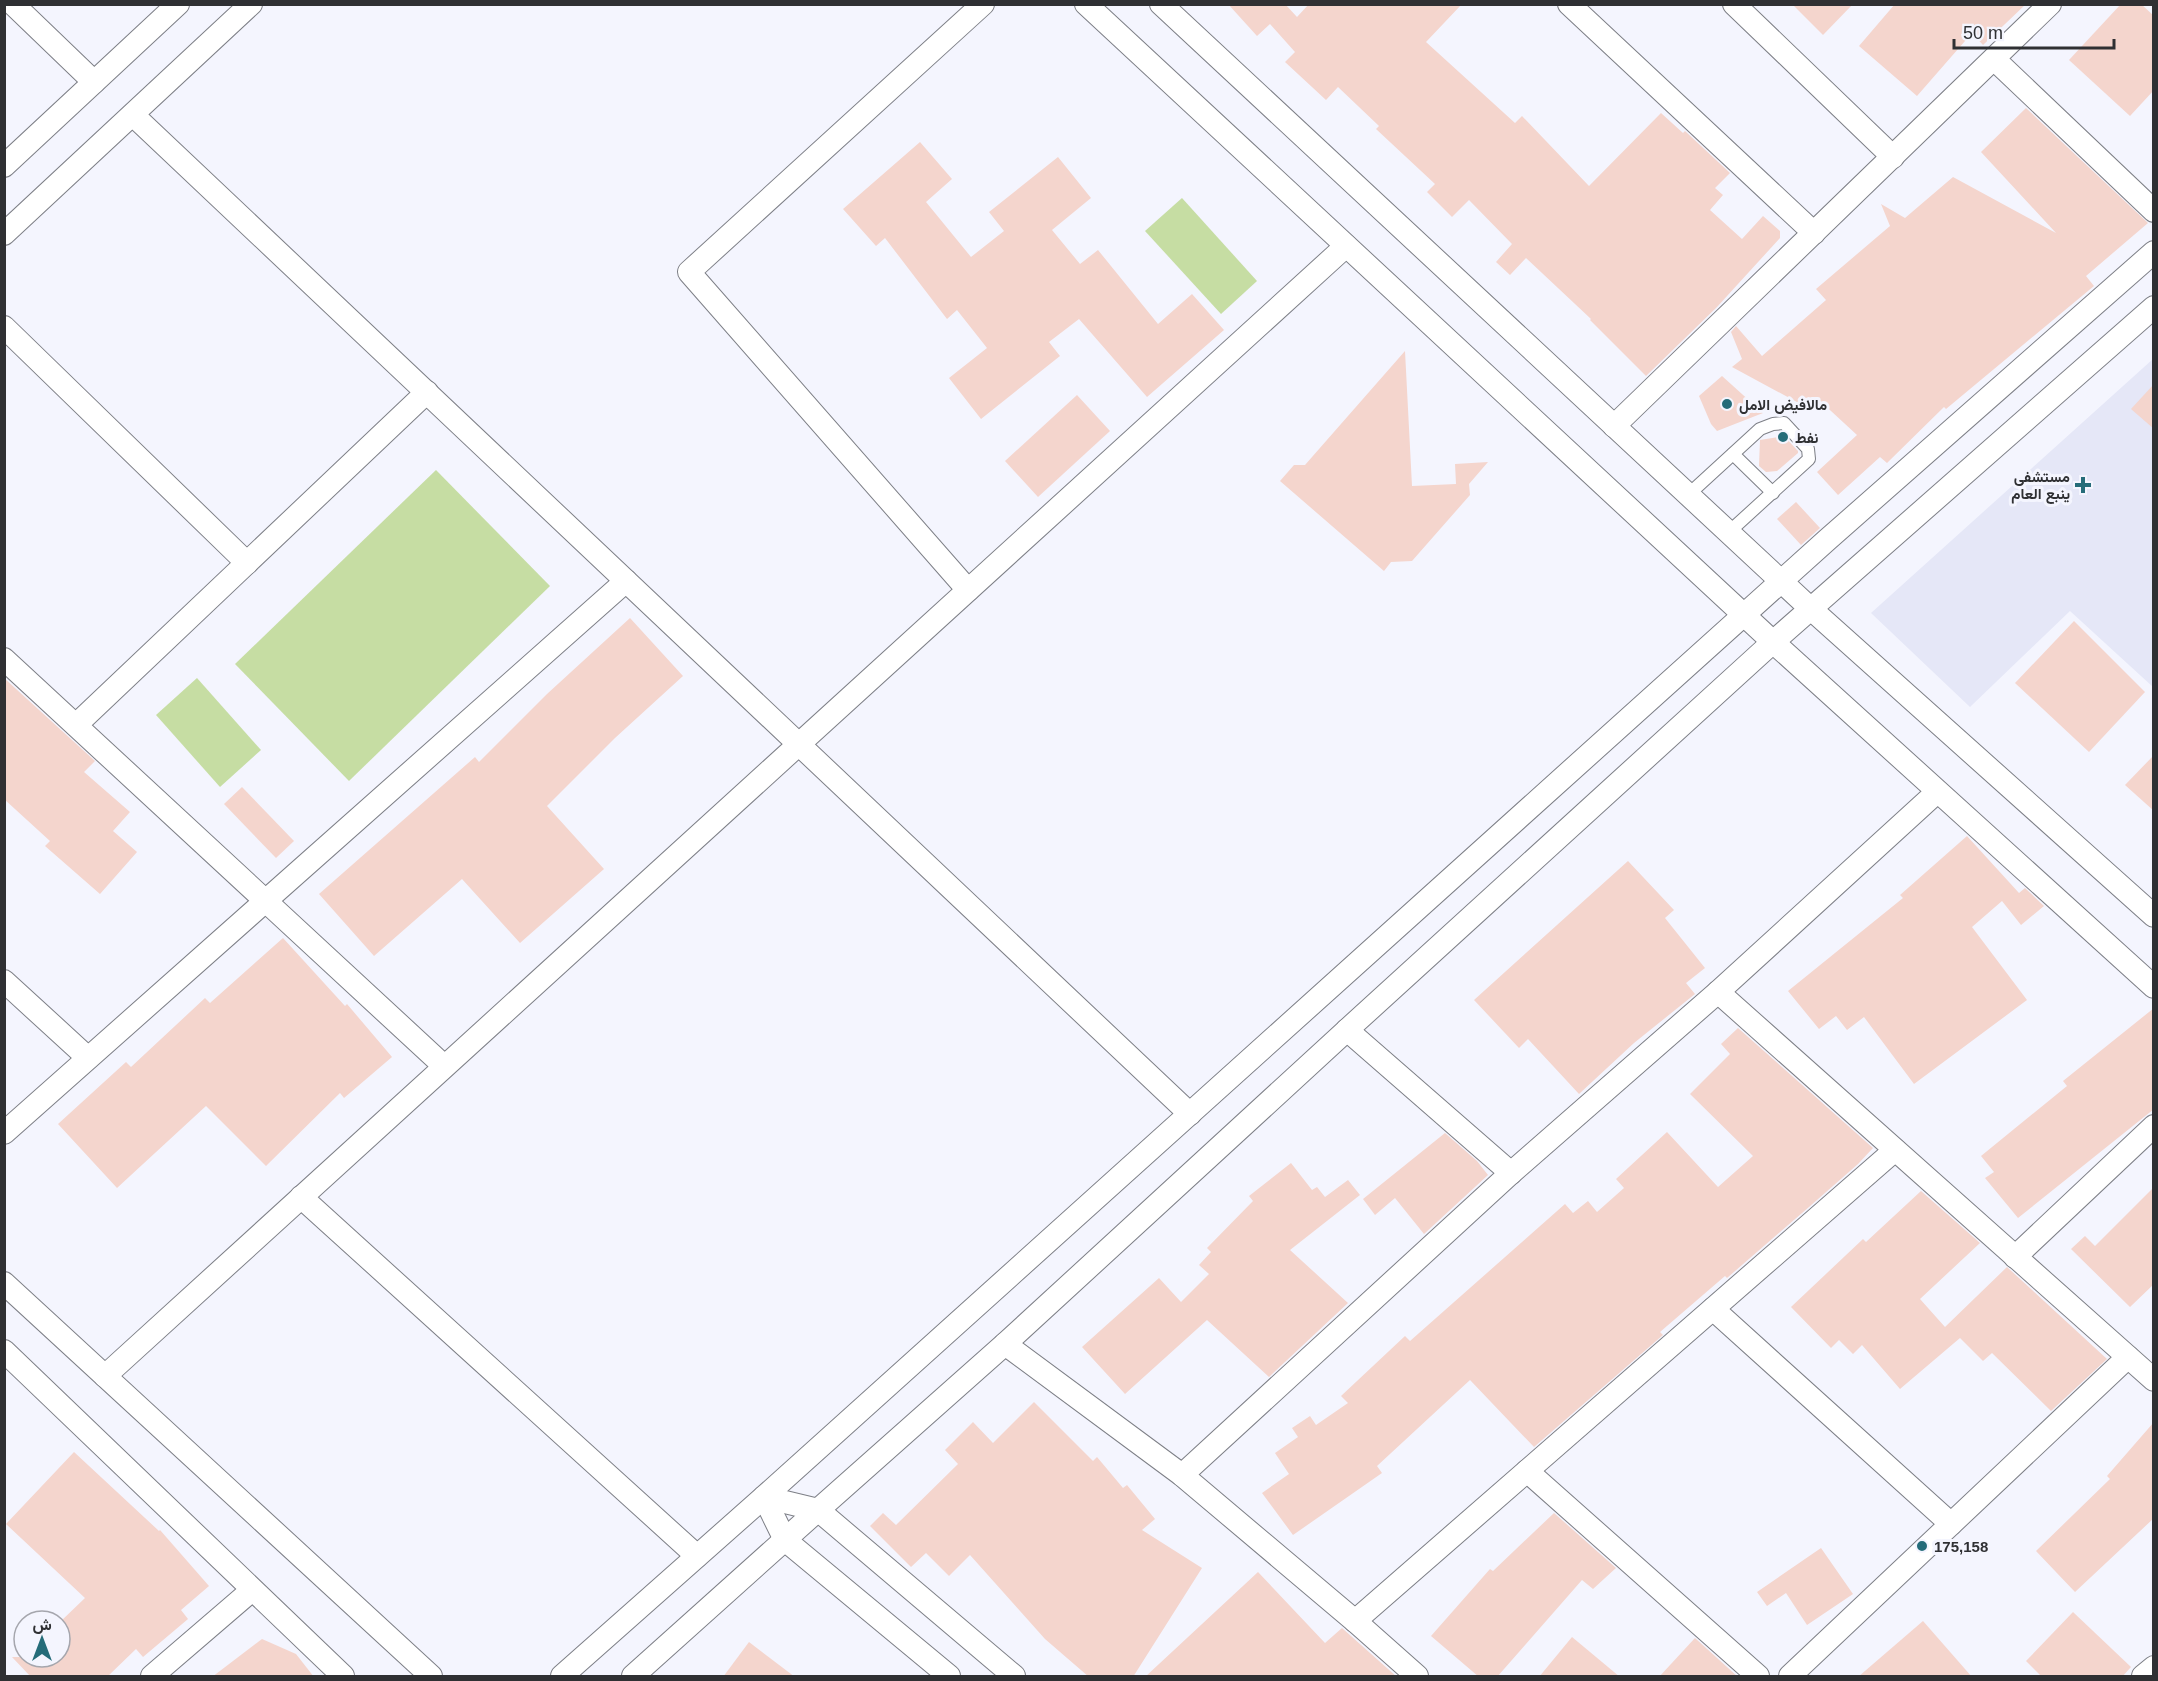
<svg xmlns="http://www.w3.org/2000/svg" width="2158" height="1681" viewBox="0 0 2158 1681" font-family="Arial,Vazirmatn,sans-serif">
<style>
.built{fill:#e5e7f7}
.green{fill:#c6dda3}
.building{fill:#f4d5cd}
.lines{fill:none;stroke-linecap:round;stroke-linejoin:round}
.service-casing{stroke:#7d7f86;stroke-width:14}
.minor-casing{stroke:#7d7f86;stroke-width:24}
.service{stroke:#fff;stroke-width:12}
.minor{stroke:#fff;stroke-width:22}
.poi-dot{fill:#256c79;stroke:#f4f5fe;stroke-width:2}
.labels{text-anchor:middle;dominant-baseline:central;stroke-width:6;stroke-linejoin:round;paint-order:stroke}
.poi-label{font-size:15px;font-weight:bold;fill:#2f3033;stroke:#f4f5fe;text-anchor:start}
</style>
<rect width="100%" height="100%" fill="#f4f5fe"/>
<!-- built -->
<polygon class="built" points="2153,359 2153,687 2070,611 1970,707 1871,613"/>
<!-- green -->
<g class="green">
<polygon points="1182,198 1257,281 1221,314 1145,231"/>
<polygon points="436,470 550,586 349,781 235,664"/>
<polygon points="197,678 261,750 220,787 156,715"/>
</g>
<!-- building -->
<g class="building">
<polygon points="1228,4 1285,4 1297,17 1309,4 1462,4 1426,42 1515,123 1522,116 1589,186 1661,113 1683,133 1685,131 1730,173 1715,188 1723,195 1710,210 1742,239 1763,216 1780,231 1780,238 1717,307 1646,376 1590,320 1591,319 1526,258 1510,275 1496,262 1512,244 1469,200 1452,217 1427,192 1435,184 1376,129 1379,126 1338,87 1326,100 1285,62 1295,52 1270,24 1257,36"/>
<polygon points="1792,4 1853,4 1823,35"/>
<polygon points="1895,4 2026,4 1983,45 1972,33 1917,96 1859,46"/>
<polygon points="2121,4 2141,4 2154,16 2154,90 2130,116 2069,60"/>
<polygon points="2026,108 2148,223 2086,276 2094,286 1946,409 1944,407 1887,463 1880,457 1838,495 1817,472 1857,435 1818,399 1808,408 1732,367 1742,359 1731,332 1736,326 1762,356 1826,300 1816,289 1890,226 1881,204 1905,218 1953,177 2056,233 1981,152"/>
<polygon points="920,142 952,179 926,202 971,257 1004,231 989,212 1058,157 1091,198 1052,230 1080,264 1098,250 1158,324 1192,294 1224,330 1147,397 1079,319 1049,342 1060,356 981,419 949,378 987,348 957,310 947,319 885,238 876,246 843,209"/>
<polygon points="1405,351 1412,486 1456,484 1455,464 1488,462 1469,484 1470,495 1412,561 1391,562 1384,571 1280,481 1294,465 1305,465"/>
<polygon points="1722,376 1763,413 1717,431 1711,424 1699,396"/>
<polygon points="2154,384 2154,429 2131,409"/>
<polygon points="1077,395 1110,431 1038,497 1005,461"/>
<polygon points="1784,436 1798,451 1798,453 1777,471 1766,472 1759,466 1760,440"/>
<polygon points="1796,502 1820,528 1801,545 1777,519"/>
<polygon points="630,618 683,676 615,738 547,806 604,869 520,943 462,879 374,956 319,894 475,757 479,762 547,694"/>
<polygon points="2074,621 2145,692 2089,752 2015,683"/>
<polygon points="4,678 95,761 84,772 130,812 113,831 137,852 100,894 45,846 50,841 4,799"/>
<polygon points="2154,755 2154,811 2125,785"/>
<polygon points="242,787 294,841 276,858 224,804"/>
<polygon points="1967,836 2019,893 2025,888 2044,906 2021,925 2002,901 1972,927 2027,1000 1914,1084 1864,1017 1847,1030 1836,1016 1819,1029 1788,991 1903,898 1900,895"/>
<polygon points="1628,861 1674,910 1665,918 1705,968 1686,983 1695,994 1634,1043 1579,1094 1528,1039 1519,1048 1474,1000"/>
<polygon points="283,938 345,1006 347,1004 392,1057 344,1098 340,1093 266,1166 206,1106 117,1188 58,1124 126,1062 131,1067 205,998 210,1003"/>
<polygon points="2154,1008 2154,1109 2018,1218 1985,1178 1994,1172 1981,1156 2067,1086 2063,1081"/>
<polygon points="1738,1028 1873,1148 1858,1164 1809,1207 1727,1278 1725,1276 1660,1332 1663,1335 1534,1447 1470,1380 1377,1466 1382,1473 1293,1535 1262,1493 1289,1474 1275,1453 1298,1437 1292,1428 1310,1416 1316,1425 1348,1403 1341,1396 1405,1336 1410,1341 1565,1204 1573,1213 1588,1201 1597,1212 1624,1188 1616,1179 1667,1132 1718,1187 1753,1156 1690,1094 1730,1054 1721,1044"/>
<polygon points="1445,1133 1477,1161 1488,1175 1424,1234 1395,1198 1375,1215 1363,1199"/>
<polygon points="1291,1163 1312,1190 1317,1187 1325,1197 1348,1180 1360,1195 1290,1250 1348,1303 1269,1377 1207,1320 1125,1394 1082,1347 1159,1278 1181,1302 1209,1274 1199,1265 1211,1252 1207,1248 1253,1201 1249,1196"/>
<polygon points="2154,1187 2154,1284 2130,1307 2071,1249 2085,1236 2095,1246"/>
<polygon points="1921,1191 1980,1243 1920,1299 1945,1327 2007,1267 2107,1359 2051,1411 1992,1353 1983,1361 1960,1338 1900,1389 1862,1345 1853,1354 1839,1340 1831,1348 1791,1307 1863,1239 1866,1242"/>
<polygon points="1034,1402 1093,1461 1097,1457 1123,1488 1127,1485 1155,1519 1142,1530 1202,1568 1133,1677 1089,1677 1045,1639 970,1555 949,1576 926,1553 911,1567 870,1526 883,1513 896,1525 958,1464 945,1450 973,1422 993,1443"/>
<polygon points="2154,1422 2154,1518 2075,1592 2036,1551 2110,1479 2107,1476"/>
<polygon points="74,1452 159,1531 160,1530 209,1586 181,1610 188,1619 143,1657 136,1649 107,1677 31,1677 12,1657 60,1657 60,1622 85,1598 6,1524"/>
<polygon points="1554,1513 1616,1568 1593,1589 1582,1580 1497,1677 1479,1677 1431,1636 1490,1569 1493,1571"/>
<polygon points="1821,1548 1853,1594 1807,1625 1786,1593 1767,1606 1757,1592"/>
<polygon points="1258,1572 1325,1643 1342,1628 1397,1677 1145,1677"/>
<polygon points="2073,1612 2131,1667 2122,1677 2042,1677 2026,1661"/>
<polygon points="1923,1621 1972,1677 1858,1677"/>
<polygon points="1572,1637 1620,1677 1539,1677"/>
<polygon points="1695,1638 1738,1677 1659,1677"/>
<polygon points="262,1639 296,1654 314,1677 212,1677"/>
<polygon points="749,1642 795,1677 723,1677"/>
</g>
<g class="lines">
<!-- service casing -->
<g class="service-casing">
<g id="service">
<polyline points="1733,454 1773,493"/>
<polyline points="1688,495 1760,429 1773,424 1784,423 1808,449 1809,459 1729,532"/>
</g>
</g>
<!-- minor casing -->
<g class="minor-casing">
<g id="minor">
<polyline points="13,4 94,82"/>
<polyline points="1086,4 1773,642 2154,307"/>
<polyline points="1161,4 1811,609 2154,916"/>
<polyline points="1569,4 1814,233"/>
<polyline points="1734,4 1893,157"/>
<polyline points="1994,59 2154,211"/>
<polyline points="133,115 1190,1114"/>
<polyline points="4,166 178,4"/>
<polyline points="4,234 251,4"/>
<polyline points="4,327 247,563"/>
<polyline points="1614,426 2050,4"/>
<polyline points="968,590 689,272 983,4"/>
<polyline points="4,659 444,1066"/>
<polyline points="76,725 427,392"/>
<polyline points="4,981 88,1058"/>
<polyline points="1718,992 2154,1380"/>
<polyline points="1347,1030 1511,1173"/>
<polyline points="4,1133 626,581"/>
<polyline points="301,1197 697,1556"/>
<polyline points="2015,1257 2154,1126"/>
<polyline points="4,1283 431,1676"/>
<polyline points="1713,1309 1951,1524"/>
<polyline points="1005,1344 1182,1475 1355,1621 1417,1676"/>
<polyline points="4,1351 343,1676"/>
<polyline points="105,1376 1346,246"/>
<polyline points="1527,1471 1758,1676"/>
<polyline points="1182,1475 1511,1173 1718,992 1937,792"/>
<polyline points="1355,1621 1895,1150"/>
<polyline points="152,1676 252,1590"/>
<polyline points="562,1676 764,1497 818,1510 1014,1676"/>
<polyline points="633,1676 818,1510 1005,1344 1347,1030 1773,642 2154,987"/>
<polyline points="949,1676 785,1540 764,1497 1827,540 2154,252"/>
<polyline points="1790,1676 2128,1357"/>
<polyline points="2143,1676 2154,1667"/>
</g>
</g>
<!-- service -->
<use href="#service" class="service"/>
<!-- minor -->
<use href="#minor" class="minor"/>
</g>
<!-- markers -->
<g class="poi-dot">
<circle cx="1727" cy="404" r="6"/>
<circle cx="1783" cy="437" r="6"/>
<path d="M2080 476h6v6h6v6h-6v6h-6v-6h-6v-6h6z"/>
<circle cx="1922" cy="1546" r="6"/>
</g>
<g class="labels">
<!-- poi labels -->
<g class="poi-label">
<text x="1739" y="404">مالافيض الامل</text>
<text x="1795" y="437">نفط</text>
<text x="2070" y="476" text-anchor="end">مستشفى<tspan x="2070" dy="17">ينبع العام</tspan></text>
<text x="1934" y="1546">175,158</text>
</g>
</g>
<!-- border -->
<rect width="2158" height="1681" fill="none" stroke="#2f3033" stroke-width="12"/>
<!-- north arrow -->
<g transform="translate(42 1639)"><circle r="28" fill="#f4f5fe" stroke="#a5a6ad" stroke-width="1.5"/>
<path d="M0-4.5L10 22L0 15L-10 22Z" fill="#256c79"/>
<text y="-9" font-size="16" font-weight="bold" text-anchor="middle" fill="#2f3033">ش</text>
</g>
<!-- scale -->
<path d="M1954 39v9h160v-9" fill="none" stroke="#2f3033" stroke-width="3"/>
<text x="1963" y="39" font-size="18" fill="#2f3033" stroke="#f4f5fe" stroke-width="4.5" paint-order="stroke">50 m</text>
</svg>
